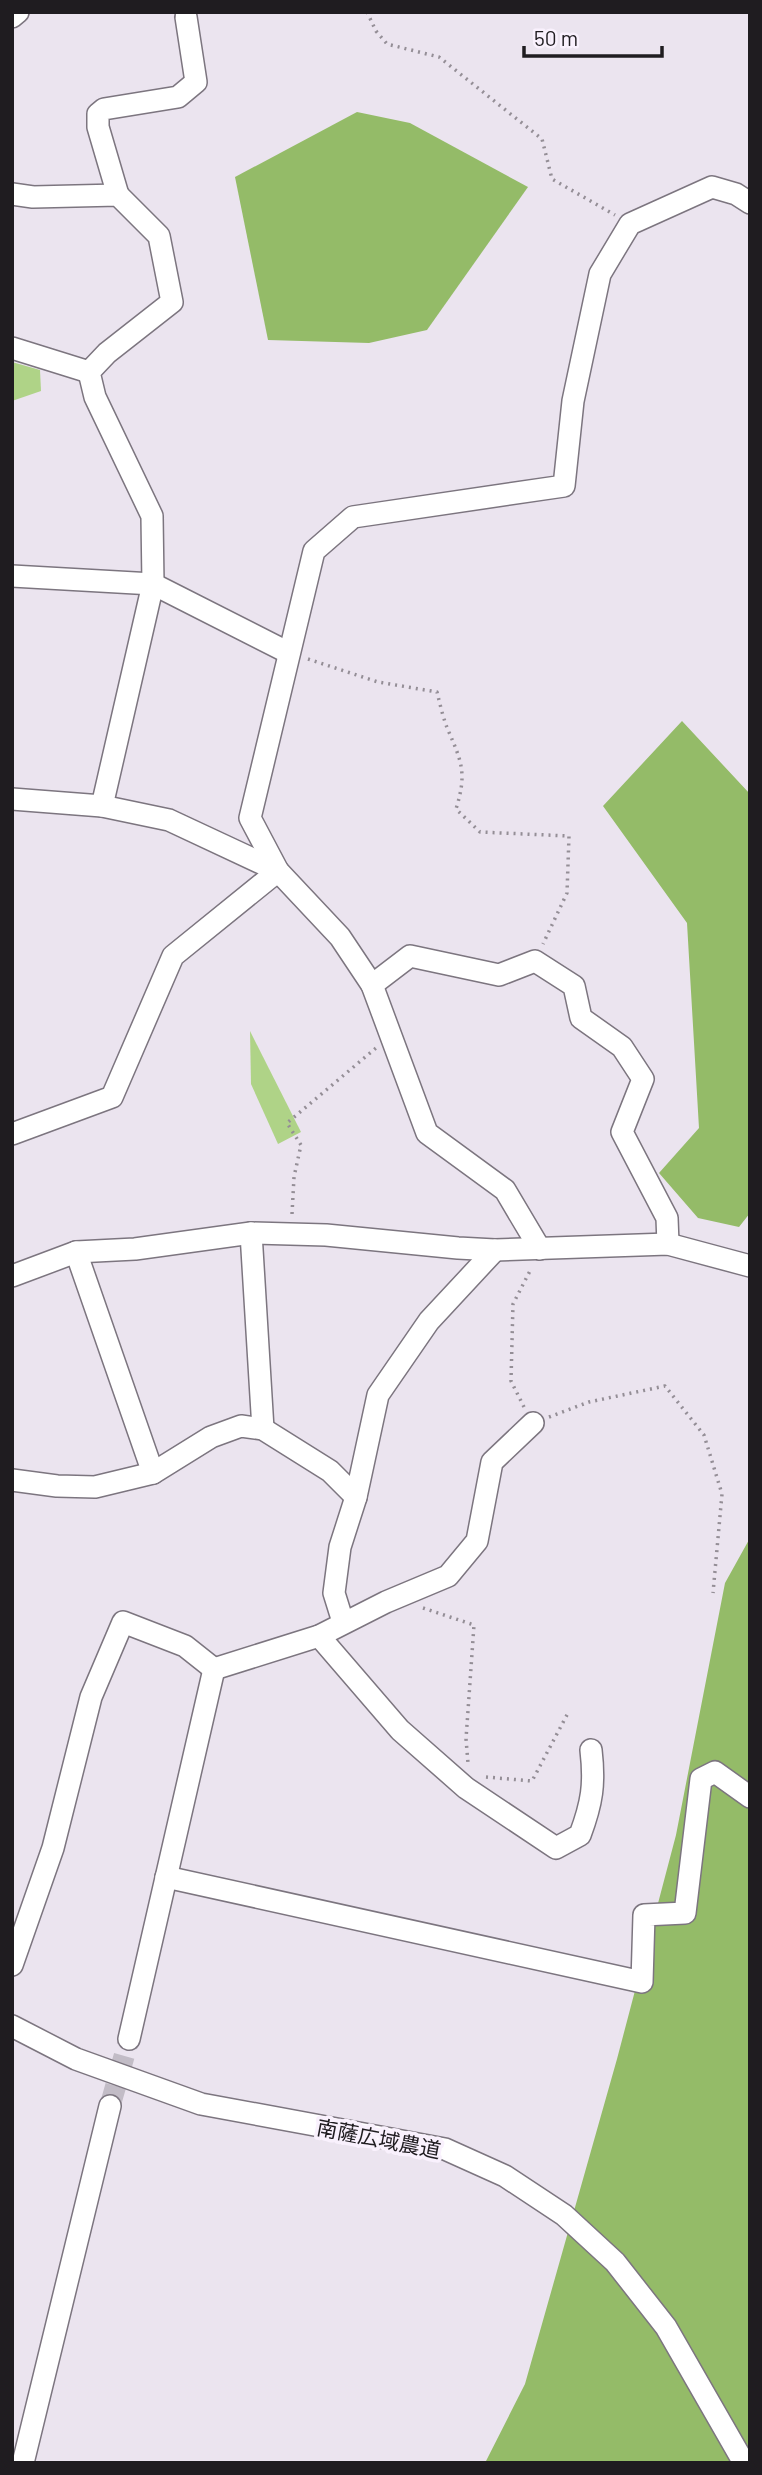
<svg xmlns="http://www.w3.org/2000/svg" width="762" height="2475" viewBox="0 0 762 2475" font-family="Barlow,'Noto Sans JP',sans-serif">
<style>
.green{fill:#afd387}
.forest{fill:#94bb68}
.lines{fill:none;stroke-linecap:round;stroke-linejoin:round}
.minor-tunnel{stroke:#c2bcc6;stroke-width:21;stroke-dasharray:21 10;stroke-linecap:butt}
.minor-casing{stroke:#7c757f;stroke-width:24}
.path{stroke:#948e96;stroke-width:3.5;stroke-dasharray:2 5;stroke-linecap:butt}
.minor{stroke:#fff;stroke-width:21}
.labels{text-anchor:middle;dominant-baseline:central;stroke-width:7;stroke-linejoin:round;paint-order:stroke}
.street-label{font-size:21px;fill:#1f1c20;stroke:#f9f1fd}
</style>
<rect width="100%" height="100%" fill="#ebe4ef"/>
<!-- green -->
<g class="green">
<polygon points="12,362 40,370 41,391 12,401"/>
<polygon points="250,1031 301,1132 278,1144 251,1084"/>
</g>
<!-- forest -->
<g class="forest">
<polygon points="357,112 410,123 528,187 427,330 369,343 268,340 235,177"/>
<polygon points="682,721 750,794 750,1213 739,1227 698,1218 659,1173 699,1128 687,923 603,806"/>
<polygon points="750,1538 750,2463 485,2463 525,2384 617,2059 676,1835 725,1583"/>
</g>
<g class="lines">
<!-- minor-tunnel -->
<polyline class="minor-tunnel" points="110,2106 129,2039"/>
<!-- minor casing -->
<g class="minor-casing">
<g id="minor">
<polyline points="12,17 18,12"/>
<polyline points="12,194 33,197 118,195 159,236 172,302 107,353 89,372 95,397 152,516 153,584 102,806 12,799"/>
<polyline points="118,195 98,127 98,114 104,109 178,97 196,82 186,17"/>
<polyline points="12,348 89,372"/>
<polyline points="12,576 153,584 289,653"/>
<polyline points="102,806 169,820 278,871"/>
<polyline points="372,985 410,956 499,975 535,961 574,986 581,1018 622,1047 643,1079 622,1132 667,1218 668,1244"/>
<polyline points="12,1134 112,1097 173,956 278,871"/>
<polyline points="251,1233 263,1429"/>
<polyline points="540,1249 505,1190 427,1133 372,985 340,937 278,871 250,818 314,551 353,517 564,486 573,401 600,274 630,224 712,187 736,194 750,203"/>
<polyline points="76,1252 153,1473"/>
<polyline points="12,1276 76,1252 135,1249 251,1233 326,1235 458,1248 495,1250 668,1244 750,1266"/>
<polyline points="12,1480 57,1486 95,1487 153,1473 211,1437 241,1426 263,1429 330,1471 356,1497"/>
<polyline points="343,1622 334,1593 340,1547 356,1497 378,1395 429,1321 495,1250"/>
<path d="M319,1636L400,1730L466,1788L556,1848L580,1835C592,1803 595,1784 591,1750"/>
<polyline points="214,1669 319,1636 386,1602 448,1576 477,1541 492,1462 533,1423"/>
<polyline points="166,1877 642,1982 644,1915 685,1913 701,1779 715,1772 750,1797"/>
<polyline points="12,1965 53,1848 91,1697 123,1622 185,1646 214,1669"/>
<polyline points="12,2026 76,2059 201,2104 445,2149 505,2176 564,2215 615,2262 666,2327 744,2463"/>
<polyline points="129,2039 214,1669"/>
<polyline points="23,2463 110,2106"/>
</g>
</g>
<!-- path -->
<g class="path">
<polyline points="367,12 376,31 387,44 439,57 542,139 552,179 615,215"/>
<path d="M308,659L378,682L437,692C440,704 443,718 448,730C462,762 467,774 456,809L480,832L569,836L567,893L543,944"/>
<polyline points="292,1214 294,1177 301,1145 287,1123 376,1048"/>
<polyline points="524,1407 511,1381 513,1304 531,1269"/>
<polyline points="549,1417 589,1402 665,1386 704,1435 722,1494 713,1593"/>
<polyline points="423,1608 474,1625 466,1739 468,1763"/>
<polyline points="486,1777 532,1781 568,1713"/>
</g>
<!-- minor -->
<use href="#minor" class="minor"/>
</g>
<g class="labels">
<!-- street labels -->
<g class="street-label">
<text transform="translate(379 2138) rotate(11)">南薩広域農道</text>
</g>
</g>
<!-- border -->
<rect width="762" height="2475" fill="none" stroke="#1f1c20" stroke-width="28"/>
<!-- scale -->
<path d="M524 46v10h138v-10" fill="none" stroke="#1f1c20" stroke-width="3.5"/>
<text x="534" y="46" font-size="21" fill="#1f1c20" stroke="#f9f1fd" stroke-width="5" paint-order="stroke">50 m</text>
</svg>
